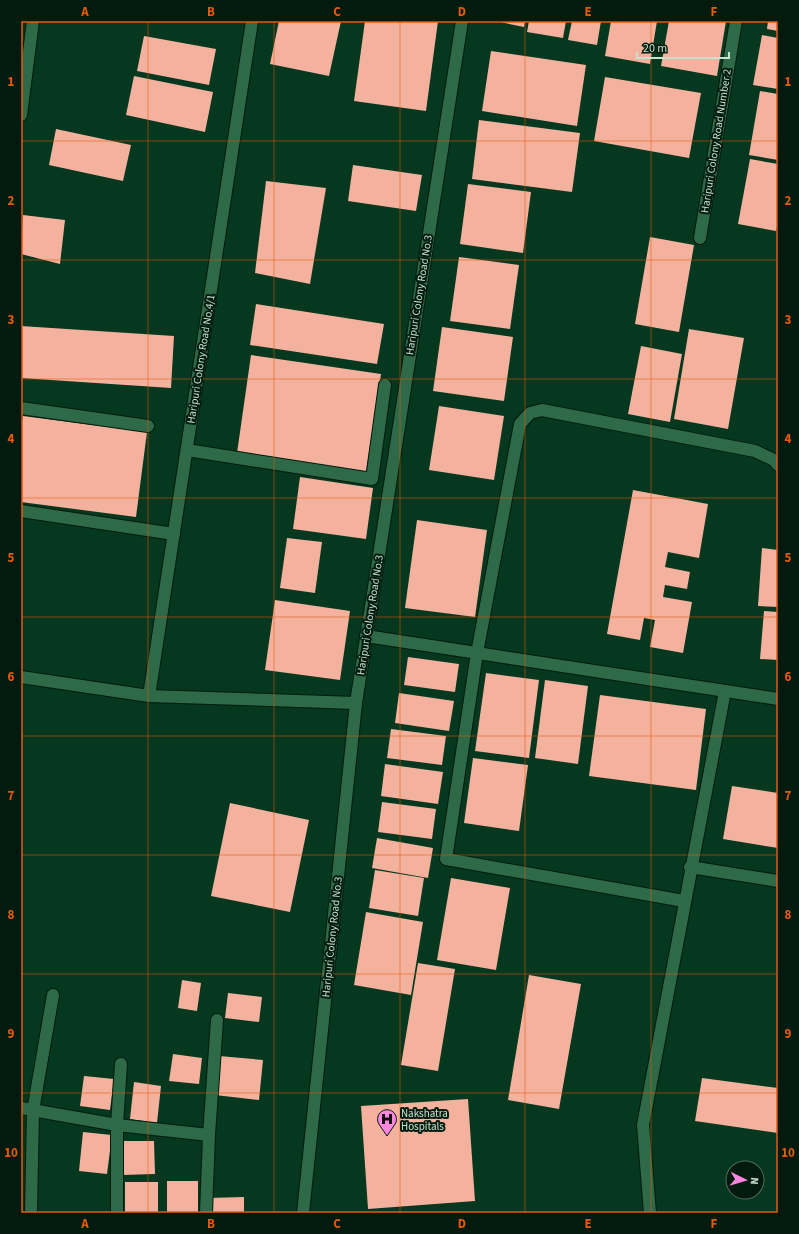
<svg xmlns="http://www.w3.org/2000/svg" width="799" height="1234" viewBox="0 0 799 1234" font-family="'Source Sans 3',sans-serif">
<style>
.building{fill:#f4b29e}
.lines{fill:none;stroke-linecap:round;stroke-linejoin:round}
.minor-casing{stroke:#001c0c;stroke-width:14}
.minor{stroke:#2e6948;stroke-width:12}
.grid{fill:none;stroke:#e8590c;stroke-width:1;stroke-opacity:0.55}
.labels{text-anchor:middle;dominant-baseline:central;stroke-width:4;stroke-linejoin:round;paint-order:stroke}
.street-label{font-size:11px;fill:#c4e2ce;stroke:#031b0e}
.poi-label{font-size:11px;fill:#c4e2ce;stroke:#031b0e;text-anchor:start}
.neatline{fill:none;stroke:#e8590c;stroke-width:1.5}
.grid-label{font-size:13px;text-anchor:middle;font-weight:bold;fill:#e8590c}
</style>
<rect width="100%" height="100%" fill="#06371f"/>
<!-- building -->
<g class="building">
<polygon points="279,21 341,21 329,76 270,64"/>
<polygon points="365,21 438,21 426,111 354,101"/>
<polygon points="495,21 525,21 524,27"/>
<polygon points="529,21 566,21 563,38 527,32"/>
<polygon points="572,21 601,21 597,45 568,40"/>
<polygon points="611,21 657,21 650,64 605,56"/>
<polygon points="669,21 726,21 717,76 661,66"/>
<polygon points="768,21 778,21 778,31 767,29"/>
<polygon points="762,35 778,38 778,89 753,85"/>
<polygon points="144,36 216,49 209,85 137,71"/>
<polygon points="491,51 586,65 577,126 482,111"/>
<polygon points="134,76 213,92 205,132 126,115"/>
<polygon points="605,77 701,93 689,158 594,141"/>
<polygon points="760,91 778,94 778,160 749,155"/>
<polygon points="479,120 580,133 572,192 472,179"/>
<polygon points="56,129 131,145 123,181 49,165"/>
<polygon points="750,159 778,164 778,221 776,231 738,224"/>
<polygon points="353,165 422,175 416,211 348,201"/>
<polygon points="266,181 326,188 310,284 255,273"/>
<polygon points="468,184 531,192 523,253 460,244"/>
<polygon points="23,215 65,220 60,264 21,254"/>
<polygon points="650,237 694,245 679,332 635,324"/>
<polygon points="459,257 519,265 510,329 450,321"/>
<polygon points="256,304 384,324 377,364 250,345"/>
<polygon points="21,326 174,336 171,388 21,378"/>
<polygon points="442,327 513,337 504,401 433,391"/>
<polygon points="689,329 744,338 728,429 674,419"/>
<polygon points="641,346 682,354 670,422 628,414"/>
<polygon points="251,355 381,374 366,472 237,453"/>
<polygon points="439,406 504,416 494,480 429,470"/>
<polygon points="23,416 147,432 136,517 21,502 21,430"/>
<polygon points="300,477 373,488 366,539 293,529"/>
<polygon points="633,490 708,504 699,558 668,552 665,567 690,572 687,589 665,585 663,597 692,602 683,653 650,647 655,620 644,618 640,640 607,634"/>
<polygon points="417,520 487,530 475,617 405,608"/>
<polygon points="287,538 322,542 315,593 280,588"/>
<polygon points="762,548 778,550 778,607 758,606"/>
<polygon points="275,600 350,611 340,680 265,670"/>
<polygon points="764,611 778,612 778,660 760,659"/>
<polygon points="408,657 459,664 455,692 404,685"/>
<polygon points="486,673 539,680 529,758 475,751"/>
<polygon points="545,680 588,686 578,764 535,758"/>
<polygon points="399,693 454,701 449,731 395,723"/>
<polygon points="600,695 706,709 696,790 589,776"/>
<polygon points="391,729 446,736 442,765 387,758"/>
<polygon points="473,758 528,765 519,831 464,823"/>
<polygon points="385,764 443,772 438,804 381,796"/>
<polygon points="732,786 778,793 778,848 723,839"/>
<polygon points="382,802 436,809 432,839 378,832"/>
<polygon points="230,803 309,820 290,912 211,896"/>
<polygon points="377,838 433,848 428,878 372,868"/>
<polygon points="375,870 424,878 418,916 369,908"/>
<polygon points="451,878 510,888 496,970 437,960"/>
<polygon points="366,912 423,922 411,995 354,985"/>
<polygon points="418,963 455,969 438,1071 401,1065"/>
<polygon points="529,975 581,984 559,1109 508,1100"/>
<polygon points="182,980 201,983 197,1011 178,1008"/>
<polygon points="228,993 262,997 259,1022 225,1018"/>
<polygon points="173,1054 202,1058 199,1084 169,1081"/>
<polygon points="219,1056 263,1060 259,1100 215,1095"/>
<polygon points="84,1076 114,1079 110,1110 80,1106"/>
<polygon points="702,1078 778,1088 778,1133 695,1121"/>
<polygon points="134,1082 161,1086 157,1123 130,1119"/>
<polygon points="468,1099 475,1201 368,1209 361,1106"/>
<polygon points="83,1132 112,1135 107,1174 79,1171"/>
<polygon points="122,1141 154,1141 155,1174 122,1175"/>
<rect x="167" y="1181" width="31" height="32"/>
<rect x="125" y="1182" width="33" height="31"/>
<polygon points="244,1197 244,1213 209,1213 208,1198"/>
</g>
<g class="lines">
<!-- minor casing -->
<g class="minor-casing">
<g id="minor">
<polyline points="21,115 33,21"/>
<polyline points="700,238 736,21"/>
<polyline points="21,408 148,426"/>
<polyline points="187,450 372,479 385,385"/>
<polyline points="21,511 174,534"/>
<polyline points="366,636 778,699"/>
<polyline points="21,677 149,696 356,703"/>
<polyline points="149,696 252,21"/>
<polyline points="690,867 778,881"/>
<polyline points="684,901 446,859 477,653 520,424 530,413 542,410 755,451 774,460 778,465"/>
<polyline points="21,1108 117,1125 209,1135"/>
<polyline points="31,1213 33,1111 53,995"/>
<polyline points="117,1213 117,1125 121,1064"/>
<polyline points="206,1213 209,1135 217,1020"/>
<polyline points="303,1213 356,703 462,21"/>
<polyline points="650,1213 643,1125 725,691"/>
</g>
</g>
<!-- minor -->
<use href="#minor" class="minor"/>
</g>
<!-- grid -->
<path class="grid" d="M148,21V1213M274,21V1213M400,21V1213M525,21V1213M651,21V1213M21,141H778M21,260H778M21,379H778M21,498H778M21,617H778M21,736H778M21,855H778M21,974H778M21,1093H778"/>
<!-- icons -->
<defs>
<g id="hospital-pin" transform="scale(1)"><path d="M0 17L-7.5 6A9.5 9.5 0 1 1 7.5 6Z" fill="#fd86e1" stroke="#031b0e"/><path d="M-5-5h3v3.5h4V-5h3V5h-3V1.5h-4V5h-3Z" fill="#111"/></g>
</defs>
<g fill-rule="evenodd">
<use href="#hospital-pin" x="387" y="1119"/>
</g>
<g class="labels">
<!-- street labels -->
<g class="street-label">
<text transform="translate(716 141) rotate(-81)">Haripuri Colony Road Number 2</text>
<text transform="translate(419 295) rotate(-81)">Haripuri Colony Road No.3</text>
<text transform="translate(201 359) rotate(-81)">Haripuri Colony Road No.4/1</text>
<text transform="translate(370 615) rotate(-81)">Haripuri Colony Road No.3</text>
<text transform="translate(332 937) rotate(-84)">Haripuri Colony Road No.3</text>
</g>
<!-- poi labels -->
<g class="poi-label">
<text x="401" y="1113">Nakshatra<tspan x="401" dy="13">Hospitals</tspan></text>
</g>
</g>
<!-- border -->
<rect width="799" height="1234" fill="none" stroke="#031b0e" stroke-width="44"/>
<!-- north arrow -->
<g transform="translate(745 1180) rotate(95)"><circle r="19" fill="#031b0e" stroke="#506b5b"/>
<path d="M0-3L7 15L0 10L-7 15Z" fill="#fd86e1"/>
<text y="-6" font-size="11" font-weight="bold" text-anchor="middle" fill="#c4e2ce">N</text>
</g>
<!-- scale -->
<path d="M637 52v6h92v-6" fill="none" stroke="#c4e2ce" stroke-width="2"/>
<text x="643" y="52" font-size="12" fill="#c4e2ce" stroke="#031b0e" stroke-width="3" paint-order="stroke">20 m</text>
<rect x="22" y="22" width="755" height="1190" class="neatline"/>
<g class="grid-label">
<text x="85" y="16">A</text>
<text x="211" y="16">B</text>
<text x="337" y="16">C</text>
<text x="462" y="16">D</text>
<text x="588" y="16">E</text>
<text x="714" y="16">F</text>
<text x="11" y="86">1</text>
<text x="788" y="86">1</text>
<text x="11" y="205">2</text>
<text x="788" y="205">2</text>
<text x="11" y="324">3</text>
<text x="788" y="324">3</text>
<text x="11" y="443">4</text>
<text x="788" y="443">4</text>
<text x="11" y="562">5</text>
<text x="788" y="562">5</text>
<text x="11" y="681">6</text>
<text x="788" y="681">6</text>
<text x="11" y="800">7</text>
<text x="788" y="800">7</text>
<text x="11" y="919">8</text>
<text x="788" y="919">8</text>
<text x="11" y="1038">9</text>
<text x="788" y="1038">9</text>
<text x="11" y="1157">10</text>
<text x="788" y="1157">10</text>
<text x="85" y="1228">A</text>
<text x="211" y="1228">B</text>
<text x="337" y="1228">C</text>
<text x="462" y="1228">D</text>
<text x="588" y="1228">E</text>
<text x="714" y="1228">F</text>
</g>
</svg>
